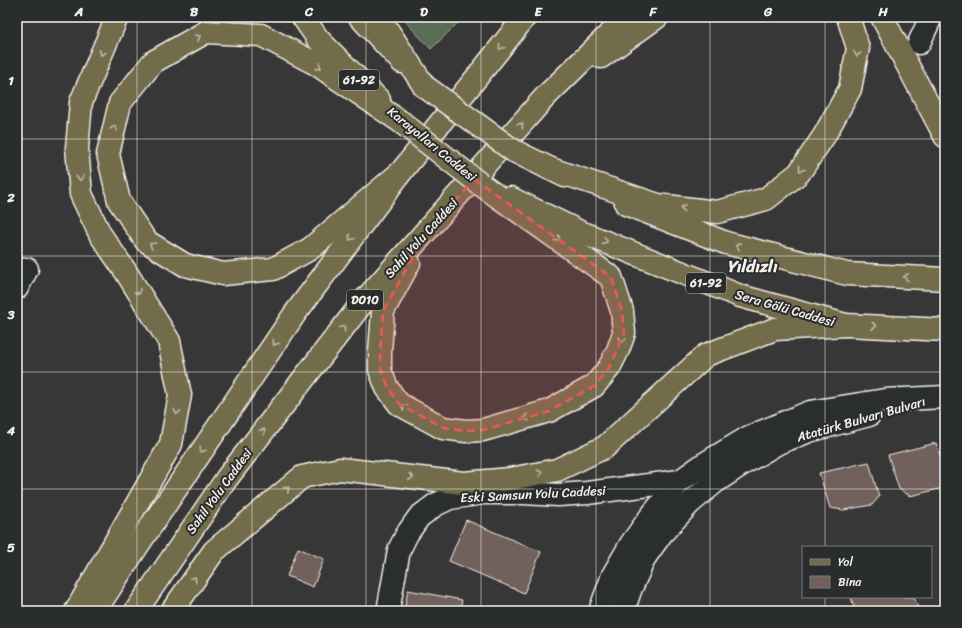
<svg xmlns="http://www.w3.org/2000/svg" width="962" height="628" viewBox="0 0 962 628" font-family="Sriracha,sans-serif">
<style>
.green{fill:#5b6d56;stroke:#a8af9f}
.building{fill:#72605b;stroke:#f4f1e8}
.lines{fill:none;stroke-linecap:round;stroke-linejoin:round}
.minor-casing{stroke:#f4f1e8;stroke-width:25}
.major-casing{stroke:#f4f1e8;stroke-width:25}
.highway-casing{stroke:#f4f1e8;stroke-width:25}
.minor{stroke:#2a2d2e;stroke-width:22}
.major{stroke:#726c4b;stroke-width:22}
.highway{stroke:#726c4b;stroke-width:22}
.major-bridge-casing{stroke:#f4f1e8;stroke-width:25;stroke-linecap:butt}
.major-bridge{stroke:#726c4b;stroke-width:22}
.oneway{stroke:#c0bca9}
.marked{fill:#de5a58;fill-opacity:0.2;stroke:#de5a58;stroke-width:3;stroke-dasharray:8 5;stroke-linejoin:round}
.grid{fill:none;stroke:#f4f1e8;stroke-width:1;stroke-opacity:0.55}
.labels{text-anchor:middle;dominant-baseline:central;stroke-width:4;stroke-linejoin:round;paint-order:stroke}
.shield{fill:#2a2d2e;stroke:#b7b6b0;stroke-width:1}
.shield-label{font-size:12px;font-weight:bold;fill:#f4f1e8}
.street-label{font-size:13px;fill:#f4f1e8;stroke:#2a2d2e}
.district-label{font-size:17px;font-weight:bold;fill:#f4f1e8;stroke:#2a2d2e}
.neatline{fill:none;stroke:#f4f1e8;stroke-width:1.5}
.grid-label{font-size:13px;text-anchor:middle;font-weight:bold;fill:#f4f1e8}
</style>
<rect width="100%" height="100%" fill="#383737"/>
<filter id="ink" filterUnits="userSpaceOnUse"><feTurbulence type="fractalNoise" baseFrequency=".025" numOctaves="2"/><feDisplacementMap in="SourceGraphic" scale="8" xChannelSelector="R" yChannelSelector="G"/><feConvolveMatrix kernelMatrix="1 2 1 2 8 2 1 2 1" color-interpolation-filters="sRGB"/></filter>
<g filter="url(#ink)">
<!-- green -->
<polygon class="green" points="401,17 464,17 431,49"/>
<!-- building -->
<g class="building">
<polygon points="936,443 945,470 945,484 939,489 910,496 899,489 888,455"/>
<polygon points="869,462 879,497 872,505 843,510 830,508 819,473"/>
<polygon points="466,520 541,552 524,593 449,561"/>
<polygon points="298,548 324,559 313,587 287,576"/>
<polygon points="945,558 945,569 942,559"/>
<polygon points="408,590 462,600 460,611 404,611"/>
<polygon points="851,597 914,597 918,607 914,610 914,611 855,611"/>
</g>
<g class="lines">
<!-- minor casing -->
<g class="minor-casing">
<g id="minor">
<polyline points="919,43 931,17"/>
<polyline points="17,288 27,269"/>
<polyline points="388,611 399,550 407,534 419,517 435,505 450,498 484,493 524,493 558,495 587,493 680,481"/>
<polyline points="600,611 613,575 631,544 651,516 680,481 704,464 749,437 810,412 885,400 945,397"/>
<polyline points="623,611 631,588 645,557 662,533 690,503 715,482 739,466 778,443 809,431 869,415"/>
</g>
</g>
<!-- major casing -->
<g class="major-casing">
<g id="major">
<polyline points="303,17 318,39 379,100"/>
<polyline points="360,17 402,62"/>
<polyline points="514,151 565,176"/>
<polyline points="510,198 578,231 740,296 846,325 945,330"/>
<polyline points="626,204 726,243 847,274 945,279"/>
</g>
</g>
<!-- highway casing -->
<g class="highway-casing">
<g id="highway">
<polyline points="379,17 424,86"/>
<polyline points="882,17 945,136"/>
<polyline points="601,57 657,17"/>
<polyline points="401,122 316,64 261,35 206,32 153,62 120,103 108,154 119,201 146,241 185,265 223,274 273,269 310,249 401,172"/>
<polyline points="548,168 658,205 717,212 766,199 799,173 824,136 850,89 858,48 848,17"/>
<polyline points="409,263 383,311 380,352 380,370 387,388 399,404 443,428 466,431 483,430 549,411 594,386 609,368 618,350 624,333 622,311 611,277 480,184"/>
<polyline points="76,611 171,444 180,395 169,341 126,272 100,234 81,194 77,148 81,102 117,17"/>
<polyline points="95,611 138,545 294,315 401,172 525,17"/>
<polyline points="136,611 227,478 363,302 546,96 627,17"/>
<polyline points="172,611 214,551 302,477 340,469 464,483 510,479 557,470 605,447 706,355 775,329 846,325"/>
</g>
</g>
<!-- minor -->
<use href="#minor" class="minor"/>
<!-- major -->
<use href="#major" class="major"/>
<!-- highway -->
<use href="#highway" class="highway"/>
<!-- major-bridge casing -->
<g class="major-bridge-casing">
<g id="major-bridge">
<polyline points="424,86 514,151"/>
<polyline points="401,122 480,184"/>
</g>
</g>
<!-- major-bridge -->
<use href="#major-bridge" class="major-bridge"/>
</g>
<!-- one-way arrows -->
<defs><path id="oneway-chevron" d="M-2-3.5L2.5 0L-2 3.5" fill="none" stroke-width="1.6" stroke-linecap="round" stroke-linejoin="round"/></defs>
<g class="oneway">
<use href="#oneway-chevron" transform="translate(198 37) rotate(-30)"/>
<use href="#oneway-chevron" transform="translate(501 47) rotate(128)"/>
<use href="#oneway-chevron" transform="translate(102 53) rotate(113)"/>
<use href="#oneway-chevron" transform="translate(857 54) rotate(100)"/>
<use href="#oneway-chevron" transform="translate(319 67) rotate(32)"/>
<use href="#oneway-chevron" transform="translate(521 125) rotate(-49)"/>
<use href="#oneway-chevron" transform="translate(114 128) rotate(-76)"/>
<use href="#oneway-chevron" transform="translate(801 169) rotate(128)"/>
<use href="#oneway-chevron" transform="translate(80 178) rotate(84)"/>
<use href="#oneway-chevron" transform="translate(683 208) rotate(-174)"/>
<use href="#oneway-chevron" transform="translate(351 238) rotate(127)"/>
<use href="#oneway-chevron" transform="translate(558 239) rotate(36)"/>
<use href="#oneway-chevron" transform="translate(605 241) rotate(22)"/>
<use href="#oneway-chevron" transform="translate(152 245) rotate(-149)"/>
<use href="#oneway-chevron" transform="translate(738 246) rotate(-166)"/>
<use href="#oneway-chevron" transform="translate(906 277) rotate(-177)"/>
<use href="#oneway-chevron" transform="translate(138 292) rotate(58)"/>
<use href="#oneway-chevron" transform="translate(874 326) rotate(3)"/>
<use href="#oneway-chevron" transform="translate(343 328) rotate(-52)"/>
<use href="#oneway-chevron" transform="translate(622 340) rotate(107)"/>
<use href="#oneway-chevron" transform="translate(275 343) rotate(124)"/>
<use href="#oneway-chevron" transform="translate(404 407) rotate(-146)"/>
<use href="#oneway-chevron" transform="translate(177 412) rotate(99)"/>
<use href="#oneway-chevron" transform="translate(526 418) rotate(164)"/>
<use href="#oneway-chevron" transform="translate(263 431) rotate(-52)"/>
<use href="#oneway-chevron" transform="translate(202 450) rotate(124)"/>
<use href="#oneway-chevron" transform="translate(540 473) rotate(-12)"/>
<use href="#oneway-chevron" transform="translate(411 477) rotate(6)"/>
<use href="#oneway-chevron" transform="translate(287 489) rotate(-40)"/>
<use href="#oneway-chevron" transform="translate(194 579) rotate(-55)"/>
</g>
</g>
<!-- marked area -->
<path class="marked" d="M474,179L611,277L622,311L624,333L609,368L594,386L549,411L483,430L466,431L443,428L399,404L387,388L380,370V352L383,311L427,231Z"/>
<!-- grid -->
<path class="grid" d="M137,17V611M252,17V611M366,17V611M481,17V611M596,17V611M710,17V611M825,17V547M17,139H945M17,256H945M17,372H945M17,489H945M825,597V611"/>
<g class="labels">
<!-- shield labels -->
<g class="shield">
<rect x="339" y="70" width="40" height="20" rx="3"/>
<rect x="686" y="273" width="40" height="20" rx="3"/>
<rect x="347" y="290" width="36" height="20" rx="3"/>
</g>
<g class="shield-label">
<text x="359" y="80">61-92</text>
<text x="706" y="283">61-92</text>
<text x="365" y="300">D010</text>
</g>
<!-- street labels -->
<g class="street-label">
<text transform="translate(432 144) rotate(39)">Karayolları Caddesi</text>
<text transform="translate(421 238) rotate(-48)">Sahil Yolu Caddesi</text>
<text transform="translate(785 308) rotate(16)">Sera Gölü Caddesi</text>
<text transform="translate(861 419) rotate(-16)">Atatürk Bulvarı Bulvarı</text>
<text transform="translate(219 491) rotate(-54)">Sahil Yolu Caddesi</text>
<text transform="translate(533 494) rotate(-3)">Eski Samsun Yolu Caddesi</text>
</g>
<!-- district labels -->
<g class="district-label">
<text x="753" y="266">Yıldızlı</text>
</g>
</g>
<!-- margin -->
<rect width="962" height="628" fill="none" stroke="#2a2d2e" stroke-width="44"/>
<!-- legend -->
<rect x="802" y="546" width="130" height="52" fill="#2a2d2e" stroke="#7b7b78"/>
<rect x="810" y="559" width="20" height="6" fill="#726c4b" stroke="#7b7b78"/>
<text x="838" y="566" font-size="12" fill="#f4f1e8">Yol</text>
<rect x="810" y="576" width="20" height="12" fill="#72605b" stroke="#7b7b78"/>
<text x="838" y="586" font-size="12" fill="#f4f1e8">Bina</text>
<rect x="22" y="22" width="918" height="584" class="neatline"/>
<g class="grid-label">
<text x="79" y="16">A</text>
<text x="194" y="16">B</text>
<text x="309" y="16">C</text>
<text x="424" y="16">D</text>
<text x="538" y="16">E</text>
<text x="653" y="16">F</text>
<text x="768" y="16">G</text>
<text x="883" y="16">H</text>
<text x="11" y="85">1</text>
<text x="11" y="202">2</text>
<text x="11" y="319">3</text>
<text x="11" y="435">4</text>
<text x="11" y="552">5</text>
</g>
</svg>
